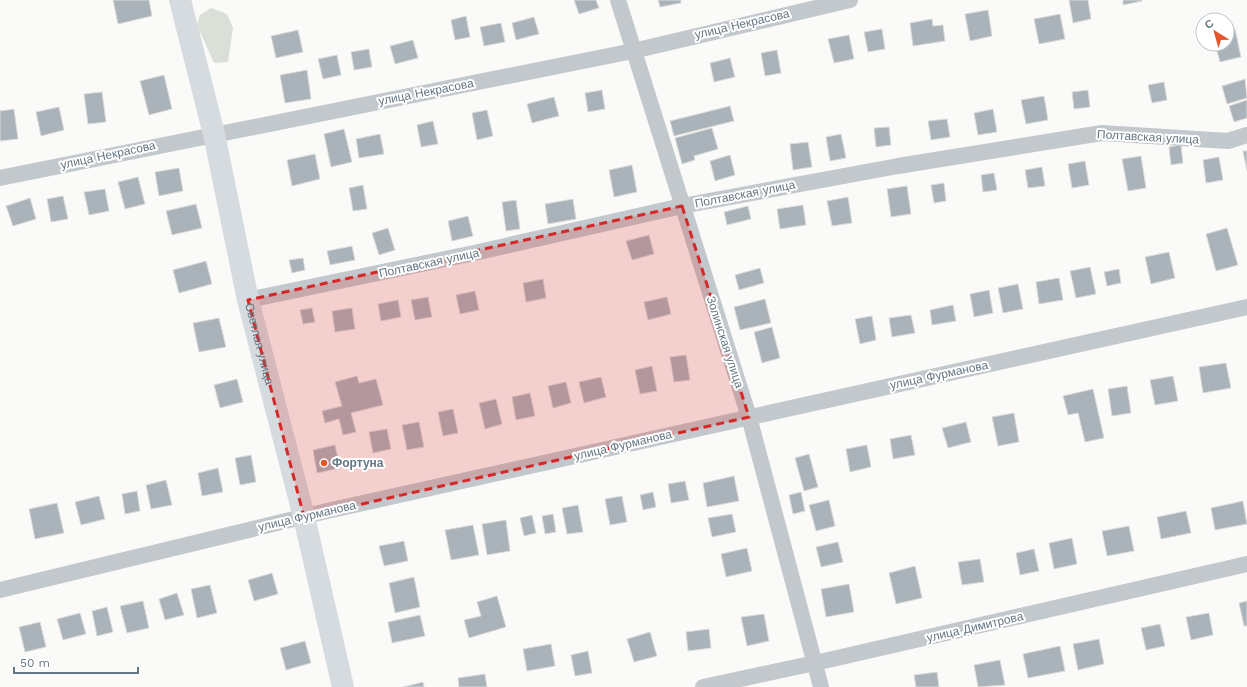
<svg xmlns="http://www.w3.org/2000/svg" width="1247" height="687" viewBox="0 0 1247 687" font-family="'Work Sans',sans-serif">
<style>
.green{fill:#dadfd7}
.building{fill:#aab3b9;stroke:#dcdcda}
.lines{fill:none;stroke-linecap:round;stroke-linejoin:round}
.street{stroke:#c3c8cc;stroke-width:16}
.secondary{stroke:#d6dbdf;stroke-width:22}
.marked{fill:#d62828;fill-opacity:0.2;stroke:#d62828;stroke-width:3;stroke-dasharray:8 5;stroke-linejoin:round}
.poi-dot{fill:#e4572e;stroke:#fff;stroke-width:1.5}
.labels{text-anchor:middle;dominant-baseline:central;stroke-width:4;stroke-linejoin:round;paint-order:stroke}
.street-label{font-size:12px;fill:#657683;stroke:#fff}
.poi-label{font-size:12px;font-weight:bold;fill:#657683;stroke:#fff;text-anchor:start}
</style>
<rect width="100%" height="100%" fill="#fafaf8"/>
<!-- green -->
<polygon class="green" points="211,8 227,14 233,28 228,62 214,63 197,25 200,15"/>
<!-- building -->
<g class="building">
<polygon points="113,0 149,0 152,16 118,24"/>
<polygon points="574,0 596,0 599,8 579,14"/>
<polygon points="658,0 681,0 681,3 660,7"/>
<polygon points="1069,0 1088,0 1091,19 1073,23"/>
<polygon points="1123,0 1142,0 1142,1 1123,5"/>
<polygon points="988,10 992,36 970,41 965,14"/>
<polygon points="1060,14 1065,39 1039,44 1034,19"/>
<polygon points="466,16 470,37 455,40 451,20"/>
<polygon points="534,17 539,34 516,40 512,23"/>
<polygon points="932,19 933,26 943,25 945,41 913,46 910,23"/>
<polygon points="501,23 505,42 484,46 480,27"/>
<polygon points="882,29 885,49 868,52 864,32"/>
<polygon points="1235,29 1241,57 1220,62 1215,44 1227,44 1227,31"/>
<polygon points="298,30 303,52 276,58 271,36"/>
<polygon points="849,35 854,59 834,63 828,39"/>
<polygon points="413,40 418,58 395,64 390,46"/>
<polygon points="369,49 372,67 354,70 351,52"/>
<polygon points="777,50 781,73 765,76 761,53"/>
<polygon points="337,55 341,75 323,79 318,59"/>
<polygon points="730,58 735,77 714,82 710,63"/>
<polygon points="307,70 311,99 285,103 280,75"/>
<polygon points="164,75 172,109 149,115 140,81"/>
<polygon points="1245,79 1247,98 1227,104 1222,86"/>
<polygon points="1164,82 1167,100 1152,103 1148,85"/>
<polygon points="602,90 605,109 588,112 585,93"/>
<polygon points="1088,90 1090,107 1074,109 1072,92"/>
<polygon points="102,92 106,122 88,124 84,94"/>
<polygon points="1044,96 1048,120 1026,124 1021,100"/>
<polygon points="554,97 559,116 532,123 527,104"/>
<polygon points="1247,100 1247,118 1234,122 1229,106"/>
<polygon points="730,106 734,121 674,136 670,121"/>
<polygon points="59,107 64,130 41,136 36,112"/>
<polygon points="14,109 18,139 0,141 0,111"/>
<polygon points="993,109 997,132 978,135 974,113"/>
<polygon points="487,110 493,136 477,140 472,113"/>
<polygon points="947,119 950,137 931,140 928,121"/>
<polygon points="433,121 438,144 421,147 417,125"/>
<polygon points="889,127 891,145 876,147 874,128"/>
<polygon points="712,128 718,149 694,156 695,160 682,164 675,138"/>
<polygon points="344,129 352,162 331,167 324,134"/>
<polygon points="380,134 384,154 359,158 356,139"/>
<polygon points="841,134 846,158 830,161 826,137"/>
<polygon points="808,142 812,167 793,170 790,144"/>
<polygon points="1181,145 1183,163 1171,165 1169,147"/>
<polygon points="1243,151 1247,151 1247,171"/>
<polygon points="315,154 320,179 292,186 287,160"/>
<polygon points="730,155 735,175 715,181 710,161"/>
<polygon points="1141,156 1146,188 1128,191 1122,159"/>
<polygon points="1219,157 1223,180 1206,183 1203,160"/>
<polygon points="1085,161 1089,185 1072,188 1068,164"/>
<polygon points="632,165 637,192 614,197 609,170"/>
<polygon points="1042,167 1045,186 1028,188 1025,170"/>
<polygon points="179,168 183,191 159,196 155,172"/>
<polygon points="994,173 997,190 983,192 981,175"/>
<polygon points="138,177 145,204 125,209 118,182"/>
<polygon points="944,183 946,201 934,203 931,185"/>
<polygon points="363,185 367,209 353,211 349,188"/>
<polygon points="907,186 911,214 891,217 887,189"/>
<polygon points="105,189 109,211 89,215 84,192"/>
<polygon points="63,196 68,219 51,222 47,199"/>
<polygon points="848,197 852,223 832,226 827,201"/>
<polygon points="30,198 36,219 13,226 6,206"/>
<polygon points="573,199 576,219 548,224 545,204"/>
<polygon points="516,200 520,229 506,231 502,202"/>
<polygon points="196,204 202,228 172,235 166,211"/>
<polygon points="803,205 806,225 780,229 777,209"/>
<polygon points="748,206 751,219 727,225 724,212"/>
<polygon points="468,216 473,236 452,241 448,221"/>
<polygon points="388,228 395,250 379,255 372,233"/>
<polygon points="1227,228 1238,265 1216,271 1206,234"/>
<polygon points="649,235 654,254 632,260 626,241"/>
<polygon points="352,246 355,260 330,265 327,251"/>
<polygon points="1169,252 1175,278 1151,284 1145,257"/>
<polygon points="303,258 305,270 292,273 289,260"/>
<polygon points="206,261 212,284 179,293 173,270"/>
<polygon points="1090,267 1096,294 1076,298 1070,271"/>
<polygon points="760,268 764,283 739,290 735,275"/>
<polygon points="1119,269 1121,283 1107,286 1104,272"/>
<polygon points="1059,278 1063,300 1039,304 1036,282"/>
<polygon points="543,279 546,298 526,302 523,283"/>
<polygon points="1018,284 1023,309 1003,313 998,288"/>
<polygon points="989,290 993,313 974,317 970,294"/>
<polygon points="475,291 479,310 460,314 456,295"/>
<polygon points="428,297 432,317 415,320 411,300"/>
<polygon points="667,297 671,314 648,320 644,302"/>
<polygon points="765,299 771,323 740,330 734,307"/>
<polygon points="398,300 401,317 381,321 378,304"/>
<polygon points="953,305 956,321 932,325 930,310"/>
<polygon points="312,308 315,322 303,324 300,310"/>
<polygon points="352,308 355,329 335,332 332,311"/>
<polygon points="911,315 915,333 892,337 889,318"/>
<polygon points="872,316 876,340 860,344 855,319"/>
<polygon points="219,318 226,347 199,352 193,323"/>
<polygon points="772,327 780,358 762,363 754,332"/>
<polygon points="686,355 690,380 674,382 670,357"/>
<polygon points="1226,363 1231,388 1203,393 1199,367"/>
<polygon points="652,366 657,391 640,394 635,370"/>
<polygon points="357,376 359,383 376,379 383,405 351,413 356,432 343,435 339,419 325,423 322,411 342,406 335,382"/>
<polygon points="1173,376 1178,401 1155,405 1150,380"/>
<polygon points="601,377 606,397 584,403 579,382"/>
<polygon points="237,379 243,402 220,408 214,385"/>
<polygon points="566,382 571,403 553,408 548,386"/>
<polygon points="1127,386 1131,413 1112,416 1108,389"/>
<polygon points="1093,389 1104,438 1085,442 1078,413 1068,415 1063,396"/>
<polygon points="530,393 535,416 516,420 512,397"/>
<polygon points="496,399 502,424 485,429 479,403"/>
<polygon points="453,409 458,433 443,436 438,412"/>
<polygon points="1014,413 1019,442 998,446 992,417"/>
<polygon points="419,422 424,447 407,450 402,425"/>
<polygon points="966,422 971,442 948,448 942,428"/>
<polygon points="387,429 391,449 373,453 369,432"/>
<polygon points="911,435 915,455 893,459 890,439"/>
<polygon points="335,445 340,468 317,473 313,450"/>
<polygon points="867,445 871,467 850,472 846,449"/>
<polygon points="809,454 818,487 804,491 795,458"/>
<polygon points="251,455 256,482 240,485 235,458"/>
<polygon points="218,468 223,492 202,496 198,473"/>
<polygon points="734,476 739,501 707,507 703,483"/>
<polygon points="166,480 172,505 151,509 146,485"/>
<polygon points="685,481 689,500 671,503 668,484"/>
<polygon points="137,491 140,511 125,514 122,494"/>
<polygon points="653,492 656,507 643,510 640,495"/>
<polygon points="801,492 805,511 793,514 789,495"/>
<polygon points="99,496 105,519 81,525 75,502"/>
<polygon points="622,496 627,522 610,525 605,499"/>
<polygon points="829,500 835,526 816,531 809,505"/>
<polygon points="1243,501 1247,524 1215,530 1211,508"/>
<polygon points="57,503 64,533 35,539 29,509"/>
<polygon points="578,505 583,532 567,534 562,508"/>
<polygon points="1186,511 1191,533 1161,539 1157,517"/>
<polygon points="553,514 556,532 545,534 542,516"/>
<polygon points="732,514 736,532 712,537 708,518"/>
<polygon points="532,515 536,533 524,536 520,518"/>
<polygon points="506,520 510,551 487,555 482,524"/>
<polygon points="473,525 479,555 451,560 445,530"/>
<polygon points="1129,526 1134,551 1107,556 1102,531"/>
<polygon points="1072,538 1077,564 1054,569 1049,543"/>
<polygon points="404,541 408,561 384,566 379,546"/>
<polygon points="838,542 843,562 821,567 816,547"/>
<polygon points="747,548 752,571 726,577 721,554"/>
<polygon points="1034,549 1039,571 1020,575 1016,553"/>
<polygon points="980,559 984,582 962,585 958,562"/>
<polygon points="915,566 922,598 896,604 889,573"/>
<polygon points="272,573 278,594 254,601 248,580"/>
<polygon points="414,577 420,607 395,613 389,583"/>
<polygon points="849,584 854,612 826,617 821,589"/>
<polygon points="210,585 217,613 197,618 191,589"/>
<polygon points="177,593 184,615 165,620 159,599"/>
<polygon points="497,596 506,627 469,638 464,620 481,616 477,602"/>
<polygon points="143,601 149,628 127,633 120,606"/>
<polygon points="1247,601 1247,626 1244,626 1239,603"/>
<polygon points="107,607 113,632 97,636 92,611"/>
<polygon points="80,613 86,634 63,640 57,619"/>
<polygon points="1209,613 1213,635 1191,640 1186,617"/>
<polygon points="764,614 769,641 747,646 741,617"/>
<polygon points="420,615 425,636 392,643 388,622"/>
<polygon points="40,622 46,647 25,652 19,627"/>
<polygon points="1160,624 1165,646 1146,650 1141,628"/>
<polygon points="709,629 711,648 688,651 686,632"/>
<polygon points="650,632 657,656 634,662 627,639"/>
<polygon points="1099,639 1104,664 1078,670 1073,644"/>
<polygon points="305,641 311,663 286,670 280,648"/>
<polygon points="551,644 555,666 527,671 523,649"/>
<polygon points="1060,646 1065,671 1028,678 1023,654"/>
<polygon points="588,651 592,673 575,676 571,655"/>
<polygon points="1000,660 1005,685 978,687 974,665"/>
<polygon points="937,672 939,687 916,687 914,675"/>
<polygon points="485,674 487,687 459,687 458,678"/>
<polygon points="423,682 424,687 403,687"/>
</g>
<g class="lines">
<!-- street -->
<g class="street">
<polyline points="618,0 749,417 821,687"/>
<polyline points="0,178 633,51 850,0"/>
<polyline points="248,300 474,253 682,206 898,166 1102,133 1228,141 1247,135"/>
<polyline points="0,590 327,511 1247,307"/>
<polyline points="703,687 815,663 1247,564"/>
</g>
<!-- secondary -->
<path class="secondary" id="s1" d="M180,0L214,134L248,300L304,517L343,687"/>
</g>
<!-- marked area -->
<path class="marked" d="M682,206L749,417L304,517L248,300Z"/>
<!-- markers -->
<circle class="poi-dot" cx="324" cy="463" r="4"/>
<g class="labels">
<!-- street labels -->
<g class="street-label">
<text transform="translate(742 24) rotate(-13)">улица Некрасова</text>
<text transform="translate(426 92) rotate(-11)">улица Некрасова</text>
<text transform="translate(1148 137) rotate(3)">Полтавская улица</text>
<text transform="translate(108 155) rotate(-12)">улица Некрасова</text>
<text transform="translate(745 194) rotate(-11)">Полтавская улица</text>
<text transform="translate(429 263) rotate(-12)">Полтавская улица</text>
<text transform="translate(725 342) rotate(72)">Золинская улица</text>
<text stroke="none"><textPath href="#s1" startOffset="353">Светлая улица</textPath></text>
<text transform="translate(939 375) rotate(-12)">улица Фурманова</text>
<text transform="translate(623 445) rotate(-13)">улица Фурманова</text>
<text transform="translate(307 516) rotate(-13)">улица Фурманова</text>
<text transform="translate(975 627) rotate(-13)">улица Димитрова</text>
</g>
<!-- poi labels -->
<g class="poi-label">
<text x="332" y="463">Фортуна</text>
</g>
</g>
<!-- north arrow -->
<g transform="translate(1215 32) rotate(323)"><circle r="19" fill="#ffffff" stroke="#c1c8cd"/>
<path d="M0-3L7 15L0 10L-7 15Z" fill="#e4572e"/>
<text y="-6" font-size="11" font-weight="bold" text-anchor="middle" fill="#657683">С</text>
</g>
<!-- scale -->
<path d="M14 667v6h124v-6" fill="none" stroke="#657683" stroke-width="2"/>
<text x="20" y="667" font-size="12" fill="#657683" stroke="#ffffff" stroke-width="3" paint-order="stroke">50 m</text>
</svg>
